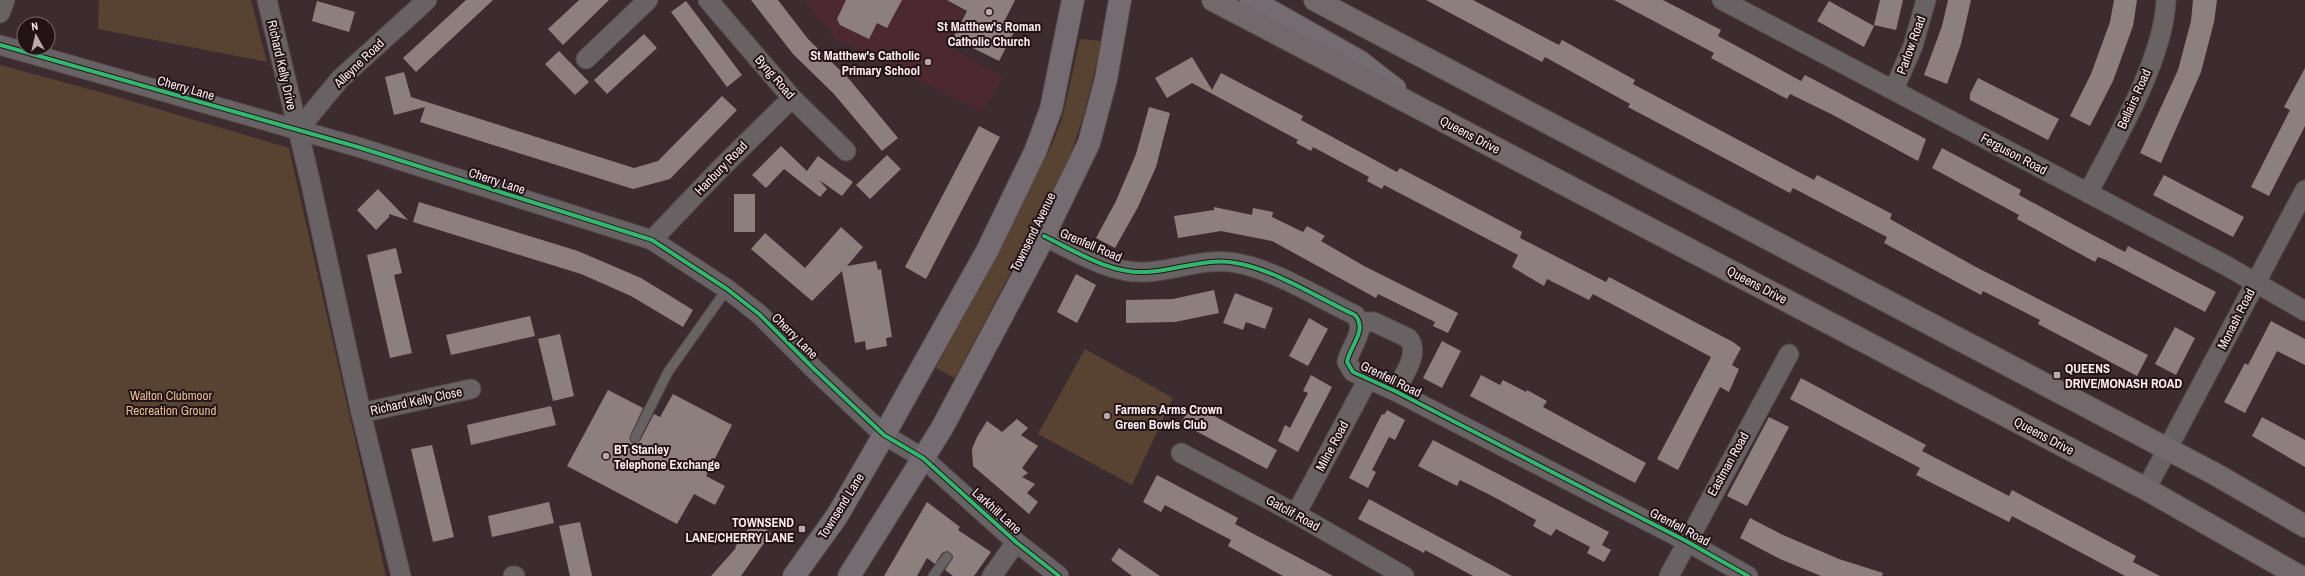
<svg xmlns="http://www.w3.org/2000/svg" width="2305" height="576" viewBox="0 0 2305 576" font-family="'Archivo Narrow',sans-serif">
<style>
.built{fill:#4c2930}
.green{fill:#584332}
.building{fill:#8e7f7f}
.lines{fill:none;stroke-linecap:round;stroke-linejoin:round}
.lane-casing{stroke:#56494b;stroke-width:11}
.street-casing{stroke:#56494b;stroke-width:21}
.primary-casing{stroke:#56494b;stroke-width:24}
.highway-casing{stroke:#56494b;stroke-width:24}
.lane{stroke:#686265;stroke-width:9}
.street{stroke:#686265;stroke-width:19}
.primary{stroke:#746c70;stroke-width:22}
.highway{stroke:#73686b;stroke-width:22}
.cycleway-casing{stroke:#211316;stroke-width:6}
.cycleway{stroke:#33b770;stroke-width:4}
.poi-dot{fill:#baa9ac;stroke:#211316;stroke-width:1.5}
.labels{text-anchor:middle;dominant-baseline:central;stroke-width:4;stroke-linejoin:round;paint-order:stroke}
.poi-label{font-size:13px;font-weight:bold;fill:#feedf0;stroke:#211316;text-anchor:start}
.street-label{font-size:13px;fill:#feedf0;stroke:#211316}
.park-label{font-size:13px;fill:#e8bd94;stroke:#211316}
</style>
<rect width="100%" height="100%" fill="#3d2c2f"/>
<!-- built -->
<polygon class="built" points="804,0 965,0 960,9 965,12 948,46 1003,77 982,112 836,40"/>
<!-- green -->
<g class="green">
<polygon points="99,0 251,0 267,62 98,29"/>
<path d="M1080,39L1101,41C1092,87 1082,127 1064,171L955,378L936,368L1050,149L1062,119Z"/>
<polygon points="0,65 111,95 289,148 386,576 0,576"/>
<polygon points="1085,349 1173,398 1132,485 1038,434"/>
</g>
<!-- building -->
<g class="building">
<polygon points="466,0 493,0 416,72 403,58"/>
<polygon points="579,0 609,0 563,45 548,29"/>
<polygon points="751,0 778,0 808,39 849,79 898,138 882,151 834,94 793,54"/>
<polygon points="846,0 902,0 887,28 877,23 869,39 840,25 837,19"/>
<polygon points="947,0 1015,0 1003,24 1015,30 999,61 953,38 967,11"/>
<polygon points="1426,0 1473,0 1559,45 1562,40 1635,80 1633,84 1814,180 1817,175 1848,191 1892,214 1890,219 1974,266 2148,355 2137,376 2038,324 2040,320 1983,291 1981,295 1884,243 1887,237 1793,188 1790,193 1628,107 1630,104 1545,57 1542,62"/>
<polygon points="1614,0 1663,0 1721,30 1718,36 1801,81 1805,75 1926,139 1918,161 1833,115 1790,94 1787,99 1711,58 1714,53"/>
<polygon points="1880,0 1903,0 1896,30 1874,25"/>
<polygon points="1948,0 1971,0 1961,44 1947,84 1924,75 1942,26"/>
<polygon points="2114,0 2137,0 2133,26 2113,81 2090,126 2070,116 2091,74 2110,22"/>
<polygon points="2193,0 2217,0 2214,22 2201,72 2161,163 2140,153 2178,70 2191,21"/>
<polygon points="317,1 355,12 349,32 312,21"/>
<polygon points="686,1 742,75 727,87 671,12"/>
<polygon points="1829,1 1874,26 1864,47 1817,21"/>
<polygon points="644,34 657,48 607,94 594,80"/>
<polygon points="559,51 589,82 575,95 545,64"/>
<polygon points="1192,57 1212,90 1221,73 1303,116 1301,120 1397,172 1400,168 1522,232 1520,238 1606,282 1609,277 1733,342 1741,348 1732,365 1739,369 1729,392 1720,387 1678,470 1657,459 1711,357 1593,294 1589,300 1547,279 1544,286 1512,267 1518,255 1384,185 1382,189 1367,181 1369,177 1313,147 1311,151 1296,143 1298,140 1192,83 1167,98 1155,78"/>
<polygon points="2305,68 2305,126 2269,196 2251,187 2290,110 2284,107"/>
<polygon points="404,72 411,97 634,168 658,161 722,96 737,110 670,179 633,189 420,122 425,107 394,115 385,77"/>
<polygon points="1978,78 2059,119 2048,140 1970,100 1970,94"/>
<polygon points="1149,107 1170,113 1156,167 1138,207 1115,248 1096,238 1116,201 1136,154"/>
<polygon points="979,126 1000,137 926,279 905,267"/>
<polygon points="781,146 807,171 818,156 853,182 842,196 819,180 827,189 820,197 784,169 766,188 752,175"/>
<polygon points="1942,148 2021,190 2019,195 2076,226 2125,252 2128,246 2216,292 2205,312 2106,260 2098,257 2095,262 2062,244 2017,219 2019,215 1932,168"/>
<polygon points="887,155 901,169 870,199 856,185"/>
<polygon points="2164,175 2244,217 2233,237 2153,195"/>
<polygon points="378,189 408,220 389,214 389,217 376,230 357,210"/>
<rect x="734" y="194" width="21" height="38"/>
<polygon points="419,202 578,251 641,278 693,310 683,327 631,296 581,274 413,222"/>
<polygon points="1214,207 1252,215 1253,208 1273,212 1272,217 1303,232 1307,226 1325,236 1321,241 1364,266 1458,313 1448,333 1433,326 1435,322 1378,294 1376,298 1365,292 1272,241 1221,231 1178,238 1174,216 1214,210"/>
<polygon points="841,227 863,247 847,266 876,261 878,270 881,269 892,337 886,338 887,346 866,350 865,341 855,343 842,271 812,301 751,249 765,233 805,268"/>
<polygon points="396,248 402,273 394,275 412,353 390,358 367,255"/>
<polygon points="1076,274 1096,285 1077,323 1057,312"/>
<polygon points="1214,290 1219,313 1175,322 1126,323 1126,300 1173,299"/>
<polygon points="1235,293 1273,308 1265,329 1246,322 1243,330 1223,323"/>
<polygon points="530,316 535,336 451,355 446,335"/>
<polygon points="1309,318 1328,329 1308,366 1289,356"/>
<polygon points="2271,321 2305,339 2305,365 2277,351 2245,413 2224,402 2245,363 2248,365"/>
<polygon points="2175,327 2195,338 2176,375 2155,364"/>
<polygon points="560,334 574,396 553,401 538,339"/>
<polygon points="1442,341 1461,351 1442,388 1423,378"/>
<polygon points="1311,375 1332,387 1298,452 1278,441 1285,425 1290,428 1308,393 1303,391"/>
<polygon points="1481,375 1500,385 1503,380 1526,392 1527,390 1547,401 1543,407 1646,463 1635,483 1470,396"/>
<polygon points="1801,378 1926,445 1922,451 2009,496 2012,490 2136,556 2133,562 2160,576 2125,576 2012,516 2009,522 1916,475 1920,468 1790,399"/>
<polygon points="608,390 643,408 630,436 630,441 633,443 640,441 654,414 660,417 673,394 732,425 706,476 725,486 715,505 694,494 677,524 567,466"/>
<polygon points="1192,404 1277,450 1267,469 1181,423"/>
<polygon points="551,406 556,425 471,445 467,425"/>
<polygon points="1387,410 1405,420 1395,440 1389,437 1372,470 1376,472 1368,488 1349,478 1382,414 1384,415"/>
<polygon points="1769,417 1789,427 1747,506 1727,496"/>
<polygon points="2262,417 2305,440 2305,467 2252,436"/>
<polygon points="1017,419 1028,428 1021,435 1038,446 1022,468 1028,473 1022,477 1035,484 1027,493 1038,502 1029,514 973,466 972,449 977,437 987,421 1002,432"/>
<polygon points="1433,440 1609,532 1602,545 1611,550 1604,562 1587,553 1590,547 1556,529 1551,536 1533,526 1536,520 1494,497 1460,480 1457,486 1418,466"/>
<polygon points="432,445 454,537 433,542 411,449"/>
<polygon points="1157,475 1238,518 1235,524 1333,576 1283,576 1228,546 1231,540 1208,528 1165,505 1161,512 1143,502"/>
<polygon points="1369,499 1413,523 1512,576 1473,576 1425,550 1424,553 1358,519"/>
<polygon points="549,502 554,523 492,537 488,516"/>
<polygon points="927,502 960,527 958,530 991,552 974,576 953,576 945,570 953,558 952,554 947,551 942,553 935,564 927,558 917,576 884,576"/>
<polygon points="1750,518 1783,535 1839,559 1883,573 1882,576 1821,576 1780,559 1740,538"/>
<polygon points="754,521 771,533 741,576 711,576 736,548 735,547"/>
<polygon points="580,522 587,553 592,576 570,576 559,526"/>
<polygon points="1119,548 1160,576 1132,576 1111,560"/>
</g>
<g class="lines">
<!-- lane casing -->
<g class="lane-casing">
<g id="lane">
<polyline points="635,438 668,372 727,289"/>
<polyline points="933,576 947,557"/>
</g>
</g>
<!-- street casing -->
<g class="street-casing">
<g id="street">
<polyline points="267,0 310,180 361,413 401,576"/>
<polyline points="708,0 792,98 846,151"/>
<polyline points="1722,0 2225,265 2305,311"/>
<polyline points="0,13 5,0"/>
<polyline points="0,45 358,147 652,240 727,289 759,314 815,370 884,435 923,458 1016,542 1059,576"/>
<polyline points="586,59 648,0"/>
<polyline points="1894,89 1913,46 1926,0"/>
<polyline points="297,131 340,79 427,0"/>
<path d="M2088,193C2115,141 2164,59 2166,0"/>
<path d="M1044,236C1075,251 1110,274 1146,272C1176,271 1205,257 1236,263C1276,270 1318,298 1355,315C1368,330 1350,346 1347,362L1353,372L1395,391L1686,541L1748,576"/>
<polyline points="652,240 719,170 792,98"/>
<path d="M1359,322H1374L1408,338C1421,353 1403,376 1395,391"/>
<polyline points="361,413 471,389"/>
<polyline points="1181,453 1296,514 1404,576"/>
<polyline points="2146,489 2305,190"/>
<polyline points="1296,514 1368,379"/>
<polyline points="513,576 515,576"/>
<polyline points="992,576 1016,542"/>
<polyline points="1669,576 1789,354"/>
</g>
</g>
<!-- primary casing -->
<g class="primary-casing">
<g id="primary">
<polyline points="1251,0 1359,61 1395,89"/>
<polyline points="794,576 837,516 884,435 987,251 1035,152 1051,109 1073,0"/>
<polyline points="849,576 942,428 1038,248 1089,143 1106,79 1120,0"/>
</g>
</g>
<!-- highway casing -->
<g class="highway-casing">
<g id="highway">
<polyline points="1213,0 2146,489 2299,576"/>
<polyline points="1315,0 2215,474 2305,526"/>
</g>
</g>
<!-- lane -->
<use href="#lane" class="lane"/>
<!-- street -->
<use href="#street" class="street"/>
<!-- primary -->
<use href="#primary" class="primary"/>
<!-- highway -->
<use href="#highway" class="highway"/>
<!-- cycleway casing -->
<g class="cycleway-casing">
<g id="cycleway">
<polyline points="0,45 358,147 652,240 727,289 759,314 815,370 884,435 923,458 1016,542 1059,576"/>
<path d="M1044,236C1075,251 1110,274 1146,272C1176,271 1205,257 1236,263C1276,270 1318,298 1355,315C1368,330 1350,346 1347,362L1353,372L1395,391L1686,541L1748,576"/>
</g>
</g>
<!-- cycleway -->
<use href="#cycleway" class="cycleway"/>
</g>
<!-- markers -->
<g class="poi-dot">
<circle cx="989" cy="12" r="4"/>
<circle cx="928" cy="62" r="4"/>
<rect x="2053" y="371" width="8" height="8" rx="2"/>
<circle cx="1107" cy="416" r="4"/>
<circle cx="606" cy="456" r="4"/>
<rect x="798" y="525" width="8" height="8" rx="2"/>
</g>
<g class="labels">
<!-- poi labels -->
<g class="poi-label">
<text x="989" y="26" text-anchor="middle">St Matthew's Roman<tspan x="989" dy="15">Catholic Church</tspan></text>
<text x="920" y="55" text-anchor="end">St Matthew's Catholic<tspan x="920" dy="15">Primary School</tspan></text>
<text x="2065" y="368">QUEENS<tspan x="2065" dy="15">DRIVE/MONASH ROAD</tspan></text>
<text x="1115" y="409">Farmers Arms Crown<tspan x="1115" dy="15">Green Bowls Club</tspan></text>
<text x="614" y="449">BT Stanley<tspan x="614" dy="15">Telephone Exchange</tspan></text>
<text x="794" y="522" text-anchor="end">TOWNSEND<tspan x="794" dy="15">LANE/CHERRY LANE</tspan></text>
</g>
<!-- street labels -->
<g class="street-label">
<text transform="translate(1911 45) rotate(-70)">Parlow Road</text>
<text transform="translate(359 63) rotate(-44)">Alleyne Road</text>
<text transform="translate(282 65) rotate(77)">Richard Kelly Drive</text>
<text transform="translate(775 77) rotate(49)">Byng Road</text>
<text transform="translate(186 88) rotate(16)">Cherry Lane</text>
<text transform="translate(2134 99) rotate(-66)">Bellairs Road</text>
<text transform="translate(1470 135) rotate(28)">Queens Drive</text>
<text transform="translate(2014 154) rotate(28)">Ferguson Road</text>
<text transform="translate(721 168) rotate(-46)">Hanbury Road</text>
<text transform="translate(497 181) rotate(18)">Cherry Lane</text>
<text transform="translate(1033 232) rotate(-64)">Townsend Avenue</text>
<text transform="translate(1091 245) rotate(23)">Grenfell Road</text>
<text transform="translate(1757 285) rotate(28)">Queens Drive</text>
<text transform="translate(2236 319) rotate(-63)">Monash Road</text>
<text transform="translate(795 336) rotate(45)">Cherry Lane</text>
<text transform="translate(1391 379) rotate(26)">Grenfell Road</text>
<text transform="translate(416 401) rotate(-12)">Richard Kelly Close</text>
<text transform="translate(2044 436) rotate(28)">Queens Drive</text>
<text transform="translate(1332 446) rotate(-62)">Milne Road</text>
<text transform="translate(1728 464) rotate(-61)">Eastman Road</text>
<text transform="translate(841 506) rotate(-58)">Townsend Lane</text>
<text transform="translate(997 511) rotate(42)">Larkhill Lane</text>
<text transform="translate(1293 513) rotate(29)">Gatclif Road</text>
<text transform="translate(1680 527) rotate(28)">Grenfell Road</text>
</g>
<!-- park labels -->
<g class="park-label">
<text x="171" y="395">Walton Clubmoor<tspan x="171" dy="15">Recreation Ground</tspan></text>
</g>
</g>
<!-- north arrow -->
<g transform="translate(36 36) rotate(352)"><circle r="19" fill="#211316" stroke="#796a6d"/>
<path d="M0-3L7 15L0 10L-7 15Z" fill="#baa9ac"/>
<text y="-6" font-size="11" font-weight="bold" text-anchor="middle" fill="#feedf0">N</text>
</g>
</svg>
